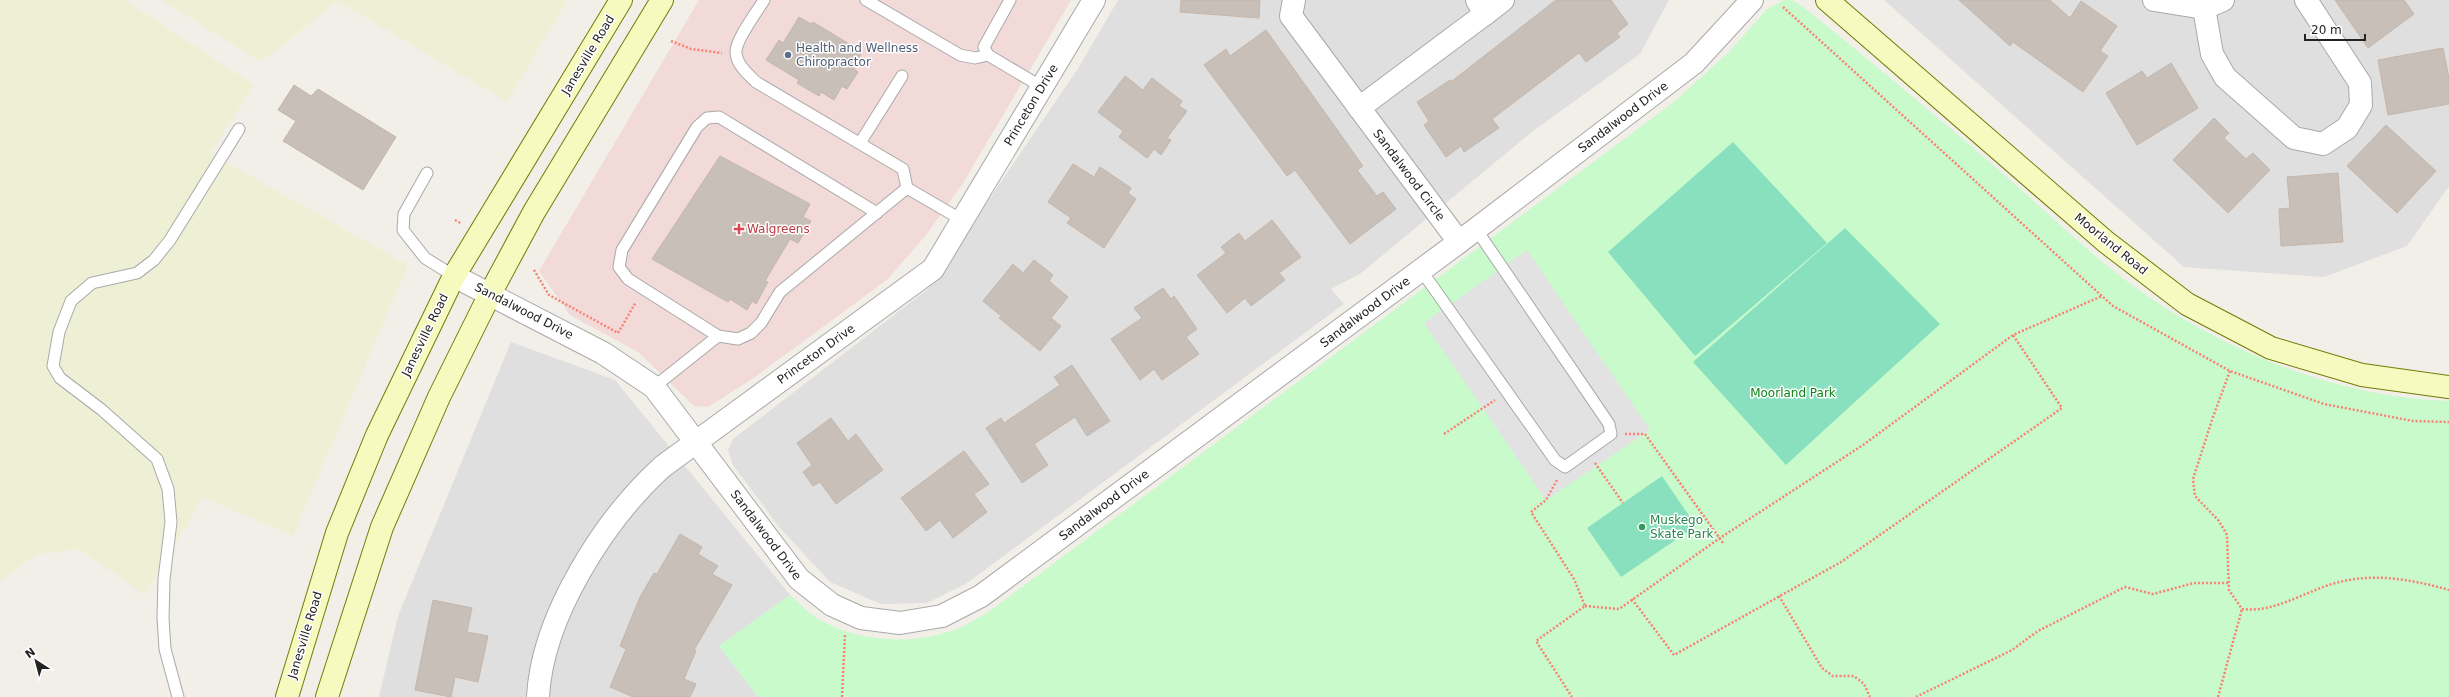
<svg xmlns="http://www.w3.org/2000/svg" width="2449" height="697" viewBox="0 0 2449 697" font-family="'DejaVu Sans',sans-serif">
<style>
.residential{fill:#e0dfdf}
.commercial{fill:#f2dad9}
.farmland{fill:#eef0d5}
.park{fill:#c8facc}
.pitch{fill:#88e0be}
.parking{fill:#e2e2e2}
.building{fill:#c7bfb8;stroke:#c4b6ab}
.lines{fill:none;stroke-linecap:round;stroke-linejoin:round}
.lane-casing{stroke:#a9a9a9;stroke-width:13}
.street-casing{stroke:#a9a9a9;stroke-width:24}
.secondary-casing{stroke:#707d05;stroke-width:24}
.path{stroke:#fa8072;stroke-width:2.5;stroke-dasharray:2 2;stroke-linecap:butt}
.lane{stroke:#fff;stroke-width:11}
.street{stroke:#fff;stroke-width:22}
.secondary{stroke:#f7fabf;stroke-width:22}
.service-dot{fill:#5c6f8a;stroke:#fff;stroke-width:1.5}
.health-dot{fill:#e0444e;stroke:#fff;stroke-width:1.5}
.leisure-dot{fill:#2e9e5b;stroke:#fff;stroke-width:1.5}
.labels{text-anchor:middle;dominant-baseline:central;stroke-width:3;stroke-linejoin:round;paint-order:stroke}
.service-label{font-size:12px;fill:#4e5e75;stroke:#fff;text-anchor:start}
.street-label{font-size:12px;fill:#222;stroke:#fff}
.health-label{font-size:12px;fill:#be3a42;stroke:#fff;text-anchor:start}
.park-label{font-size:12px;fill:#0c8416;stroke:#fff}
.leisure-label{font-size:12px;fill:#27864d;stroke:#fff;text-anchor:start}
</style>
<rect width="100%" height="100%" fill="#f2efe9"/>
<!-- residential -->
<g class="residential">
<polygon points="1118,0 1669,0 1640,54 1533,131 1360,274 1331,289 1344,304 967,583 927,603 881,604 830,582 780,528 733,465 728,450 733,439 929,288 1079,67"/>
<polygon points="1884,0 2449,0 2449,186 2407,246 2324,277 2184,267"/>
<polygon points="511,342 615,380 790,595 719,646 758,697 379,697 398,616"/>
</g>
<!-- commercial -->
<polygon class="commercial" points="699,0 1071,0 963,183 926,235 888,279 752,379 708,407 694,406 638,352 570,315 539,271"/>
<!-- farmland -->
<g class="farmland">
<polygon points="0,0 125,0 254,85 210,153 408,265 293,536 203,497 145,595 79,549 38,554 0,581"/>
<polygon points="161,0 568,0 507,102 338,1 261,62"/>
</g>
<!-- park -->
<path class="park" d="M1784,0H1792L1803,7C1870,60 1935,115 2000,171C2044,209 2089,254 2136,288C2227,353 2336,397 2449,401V697H758L719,646L790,595C799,603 809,614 820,620C862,643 913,645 957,629C967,625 977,618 987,613L1674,102L1729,52L1767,9Z"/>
<!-- pitch -->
<g class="pitch">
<polygon points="1733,142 1827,243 1695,356 1608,252"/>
<polygon points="1845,228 1940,324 1786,465 1693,362"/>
<polygon points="1662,476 1696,526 1621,577 1587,528"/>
</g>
<!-- parking -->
<polygon class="parking" points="1527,250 1650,430 1546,500 1424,323"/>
<!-- building -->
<g class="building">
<polygon points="1181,0 1260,0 1259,18 1180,12"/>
<polygon points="1556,0 1611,0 1628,24 1617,33 1620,37 1586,62 1579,53 1492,119 1499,128 1464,152 1461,146 1446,157 1424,125 1429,121 1417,102 1450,80 1452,81"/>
<polygon points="1959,0 2050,0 2070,18 2081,1 2117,26 2100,51 2108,56 2083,92 2013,42 2010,46"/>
<polygon points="2335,0 2404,0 2414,14 2368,48"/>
<polygon points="799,17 811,24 813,22 854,47 853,49 861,54 853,68 858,72 847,89 842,86 834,100 821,92 819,96 797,83 799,80 766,60 779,40 783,43"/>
<polygon points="1266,30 1363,166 1357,170 1377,196 1383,192 1396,209 1350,244 1295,170 1287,176 1204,65 1226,49 1230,56"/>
<polygon points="2443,48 2449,78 2449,104 2388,115 2378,60"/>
<polygon points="2171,63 2198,108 2137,145 2106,93 2142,71 2147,78"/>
<polygon points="1125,76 1143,90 1152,78 1182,101 1179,106 1187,111 1167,138 1171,140 1161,155 1154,149 1147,158 1119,137 1123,131 1098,112"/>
<polygon points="294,85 311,96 318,89 396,137 363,190 283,141 296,121 278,110"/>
<polygon points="2214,118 2229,133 2224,138 2246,159 2253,153 2270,170 2228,213 2173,160"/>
<polygon points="2386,125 2436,171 2397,213 2347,166"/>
<polygon points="720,156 810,204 803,217 811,221 798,243 790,239 765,281 768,282 756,304 752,301 747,310 730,299 728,302 652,259"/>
<polygon points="1073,164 1094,177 1100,167 1131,188 1128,193 1136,199 1104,248 1067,223 1071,218 1048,202"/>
<polygon points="2338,173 2343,242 2281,246 2279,209 2290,208 2287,177"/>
<polygon points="1272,220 1301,257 1279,273 1285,280 1251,306 1245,298 1227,313 1197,275 1226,253 1221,247 1239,233 1245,241"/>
<polygon points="1034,260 1053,275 1049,281 1068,297 1051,318 1061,326 1040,351 999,318 1001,316 983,301 1013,264 1023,273"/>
<polygon points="1163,288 1171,299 1174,296 1197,329 1186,337 1199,354 1162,380 1154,369 1140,380 1111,339 1142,318 1134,308"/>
<polygon points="1072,365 1110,421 1087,436 1075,417 1034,444 1048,465 1022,483 986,428 1001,418 1004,423 1060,385 1054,377"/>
<polygon points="831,418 848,441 856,434 883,470 836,504 820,482 813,486 803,472 812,465 797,443"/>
<polygon points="964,451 989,484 974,494 987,512 953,538 940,520 926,531 901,498"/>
<polygon points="680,534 702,547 698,554 718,566 712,574 732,585 694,650 696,651 684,679 696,684 690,697 633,697 610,687 626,649 620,646 640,597 654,573 657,574"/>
<polygon points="433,600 472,608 467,632 488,636 478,682 455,677 451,697 415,690"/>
</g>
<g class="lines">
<!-- lane casing -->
<g class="lane-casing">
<g id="lane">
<path d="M764,0C757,12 735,40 736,53C737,65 748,74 756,82L903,169L907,188L962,220"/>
<polyline points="866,0 960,55 975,58 988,55"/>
<polyline points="1010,0 984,47 988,55 1042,87"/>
<polyline points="860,143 902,76"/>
<polyline points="427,173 404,214 403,230 425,258 454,276"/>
<polyline points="1421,270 1555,460 1565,467 1611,434 1609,424 1476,229"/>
<polyline points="718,336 628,279 619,267 622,250 697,127 707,118 719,117 877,213"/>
<polyline points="654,387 718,336 738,339 751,333 761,323 780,292 907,188"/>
<polyline points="178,697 165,649 163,618 164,579 171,522 168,489 157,459 102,410 60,378 53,366 59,332 71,301 92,283 137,273 154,260 170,240 239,129"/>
</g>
</g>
<!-- street casing -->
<g class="street-casing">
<g id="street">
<polyline points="1294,0 1291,16 1459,242"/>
<polyline points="1477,0 1485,14 1503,0"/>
<polyline points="2154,0 2204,8 2223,0"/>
<polyline points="2204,8 2212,54 2225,77 2294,138 2323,144 2347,128 2361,105 2360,83 2306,0"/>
<polyline points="1359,108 1485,14"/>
<polyline points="454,276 603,353 654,387 799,579 832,605 861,618 900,623 942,616 981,596 1459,242 1694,63 1752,0"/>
<path d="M538,697C542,617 604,520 662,467L933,269L1094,0"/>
</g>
</g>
<!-- secondary casing -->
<g class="secondary-casing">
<g id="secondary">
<polyline points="1827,0 2106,242 2187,304 2271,348 2362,375 2449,387"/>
<polyline points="287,697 337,533 377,435 454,276 621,0"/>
<polyline points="327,697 382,527 439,397 490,294 534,212 662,0"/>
</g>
</g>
<!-- path -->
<g class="path">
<polyline points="1783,7 2113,306 2230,371 2324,404 2413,421 2449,422"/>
<polyline points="671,41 691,49 722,53"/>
<polyline points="455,220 462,224"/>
<polyline points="534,270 549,295 618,333 636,302"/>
<path d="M2230,371L2213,417L2193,479L2195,496L2219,521L2227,535L2229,590L2242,609C2274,613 2302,593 2332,584C2372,572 2410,579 2449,590"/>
<polyline points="1444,434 1495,400"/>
<polyline points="1625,434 1645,434 1723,543"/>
<polyline points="1595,463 1623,503"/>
<polyline points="1557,480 1546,500 1531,512 1574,579 1585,606 1536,641 1572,697"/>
<polyline points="1779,596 1822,668 1833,676 1854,676 1864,684 1870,697"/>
<polyline points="1632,599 1674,655 1841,562 2062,408 2013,335"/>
<polyline points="1585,606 1619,609 1720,538 1863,445 2013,335 2102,296"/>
<polyline points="842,697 845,634"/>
<polyline points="1916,697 2012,650 2038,631 2125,587 2153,594 2194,583 2228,583"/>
<polyline points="2218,697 2242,609"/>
</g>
<!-- lane -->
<use href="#lane" class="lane"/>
<!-- street -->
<use href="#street" class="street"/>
<!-- secondary -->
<use href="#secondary" class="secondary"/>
</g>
<!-- markers -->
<circle class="service-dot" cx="788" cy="55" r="4"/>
<path class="health-dot" d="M737 223h4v4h4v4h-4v4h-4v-4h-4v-4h4z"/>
<circle class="leisure-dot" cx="1642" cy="527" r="4"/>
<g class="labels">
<!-- service labels -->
<g class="service-label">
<text x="796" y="48">Health and Wellness<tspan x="796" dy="14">Chiropractor</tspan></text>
</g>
<!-- street labels -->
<g class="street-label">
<text transform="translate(588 55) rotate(-59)">Janesville Road</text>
<text transform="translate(1031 105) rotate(-59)">Princeton Drive</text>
<text transform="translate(1623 117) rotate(-37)">Sandalwood Drive</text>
<text transform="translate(1409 175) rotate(53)">Sandalwood Circle</text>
<text transform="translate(2111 244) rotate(39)">Moorland Road</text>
<text transform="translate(524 311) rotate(27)">Sandalwood Drive</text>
<text transform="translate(1365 312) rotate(-37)">Sandalwood Drive</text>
<text transform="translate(425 335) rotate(-64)">Janesville Road</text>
<text transform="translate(816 354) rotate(-36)">Princeton Drive</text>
<text transform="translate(1104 505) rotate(-37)">Sandalwood Drive</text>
<text transform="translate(766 535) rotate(53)">Sandalwood Drive</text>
<text transform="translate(305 635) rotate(-73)">Janesville Road</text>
</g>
<!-- health labels -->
<g class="health-label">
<text x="747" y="229">Walgreens</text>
</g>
<!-- park labels -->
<g class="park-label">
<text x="1793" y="393">Moorland Park</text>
</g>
<!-- leisure labels -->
<g class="leisure-label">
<text x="1650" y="520">Muskego<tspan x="1650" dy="14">Skate Park</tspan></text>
</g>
</g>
<!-- north arrow -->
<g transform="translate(36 661) rotate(324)" stroke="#ffffff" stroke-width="3" paint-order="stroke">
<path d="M0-3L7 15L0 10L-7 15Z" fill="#222222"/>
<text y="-6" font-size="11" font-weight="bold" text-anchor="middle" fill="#222222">N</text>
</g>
<!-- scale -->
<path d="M2305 34v6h60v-6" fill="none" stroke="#222222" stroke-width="2"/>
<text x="2311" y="34" font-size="12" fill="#222222" stroke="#ffffff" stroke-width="3" paint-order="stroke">20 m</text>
</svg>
